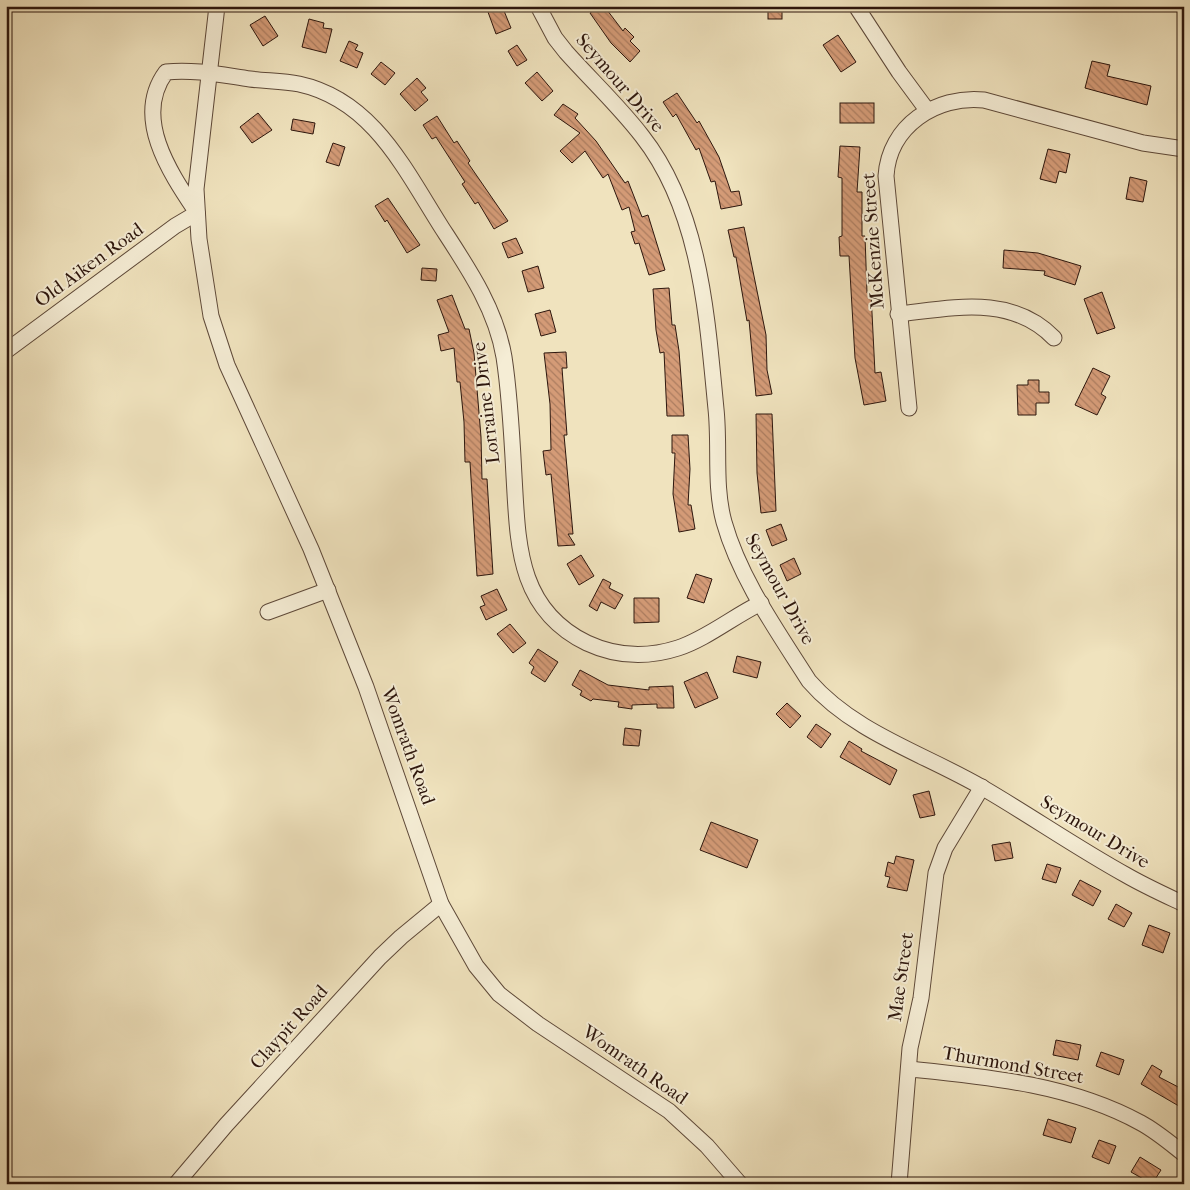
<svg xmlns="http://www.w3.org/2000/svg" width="1190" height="1190" viewBox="0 0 1190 1190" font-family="'IM FELL French Canon',serif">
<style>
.building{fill:url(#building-back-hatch);stroke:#2d160d}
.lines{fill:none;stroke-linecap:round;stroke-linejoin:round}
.minor-casing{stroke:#5e4939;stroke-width:17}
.minor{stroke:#f5edd5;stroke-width:15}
.labels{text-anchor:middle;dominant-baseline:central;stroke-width:4;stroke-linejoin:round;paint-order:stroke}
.street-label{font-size:19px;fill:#2d160d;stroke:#f5edd5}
</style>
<defs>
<pattern id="building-back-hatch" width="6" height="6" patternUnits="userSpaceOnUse" patternTransform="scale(1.25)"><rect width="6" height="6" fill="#d49b77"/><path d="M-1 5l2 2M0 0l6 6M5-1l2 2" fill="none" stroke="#ac7d60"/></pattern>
</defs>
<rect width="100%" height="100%" fill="#f0e3be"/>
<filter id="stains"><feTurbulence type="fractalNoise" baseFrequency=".004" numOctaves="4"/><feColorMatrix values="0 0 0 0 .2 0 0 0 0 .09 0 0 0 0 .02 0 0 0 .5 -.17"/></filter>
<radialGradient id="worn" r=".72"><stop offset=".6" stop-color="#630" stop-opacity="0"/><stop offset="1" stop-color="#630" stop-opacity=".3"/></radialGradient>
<!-- building -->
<g class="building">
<polygon points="502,6 511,28 496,34 488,12"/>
<polygon points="599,6 604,6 623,31 625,28 634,37 630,41 640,51 630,62 611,43 590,13"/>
<rect x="768" y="6" width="14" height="13"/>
<polygon points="265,16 278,36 263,46 250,25"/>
<polygon points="309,19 324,23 323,28 332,29 326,53 302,47"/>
<polygon points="838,35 856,62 841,72 823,45"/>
<polygon points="349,41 358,45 355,50 363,53 357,68 340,61"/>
<polygon points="517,45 527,60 517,66 508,51"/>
<polygon points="1092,61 1110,65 1107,76 1151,86 1147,105 1085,88"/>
<polygon points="381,62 395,73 385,85 371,74"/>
<polygon points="537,72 553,91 542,101 525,83"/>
<polygon points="417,78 426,88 421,92 428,100 415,111 400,94"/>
<polygon points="677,93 697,123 699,121 719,157 731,192 739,191 742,205 721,209 715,181 711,182 699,148 696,150 676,114 673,117 663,102"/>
<rect x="840" y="103" width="34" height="20"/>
<polygon points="563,104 578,114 575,118 596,141 625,183 628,181 642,217 648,215 665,270 649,275 639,243 635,244 631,232 635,231 629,207 622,210 608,174 603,178 585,151 572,163 560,151 580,133 554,115"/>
<polygon points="258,113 272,130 252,143 240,127"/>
<polygon points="437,116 454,143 457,141 470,161 468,163 508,221 494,229 478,202 475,204 462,184 465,182 436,137 432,139 423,125"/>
<polygon points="293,119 315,123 313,134 291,130"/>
<polygon points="333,143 345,147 339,166 326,162"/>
<polygon points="840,146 860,147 857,192 862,192 862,236 865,236 867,293 871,293 875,373 881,372 886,401 864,405 855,358 849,256 840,256 839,237 842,236 842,178 838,177"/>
<polygon points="1048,149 1070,154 1066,173 1059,171 1056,183 1040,179"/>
<polygon points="1130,177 1147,181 1143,202 1126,199"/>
<polygon points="388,198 420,245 407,253 387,220 385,222 375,206"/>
<polygon points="744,227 766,335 767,370 772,394 756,396 749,320 747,321 736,257 734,257 728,230"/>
<polygon points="516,238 523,253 508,258 502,243"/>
<polygon points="1004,250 1038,253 1081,266 1075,285 1044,275 1045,271 1003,268"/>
<polygon points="538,266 544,288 528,292 522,271"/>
<polygon points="422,268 437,269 436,281 421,280"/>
<polygon points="669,288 672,325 675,325 679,351 684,416 667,416 664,352 660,353 656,330 653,289"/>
<polygon points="1102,292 1115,328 1097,334 1084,299"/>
<polygon points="452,295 465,329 469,329 474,353 481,437 482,479 487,479 493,574 477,576 470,462 465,462 464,422 460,382 457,382 454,348 441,351 438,335 449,332 437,300"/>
<polygon points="550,310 556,332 541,336 535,314"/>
<polygon points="566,352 567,368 562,368 567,435 564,435 573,534 568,534 575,545 558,546 551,474 546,475 543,451 551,450 550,404 544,353"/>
<polygon points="1093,368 1110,376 1101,394 1106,397 1097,415 1075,405"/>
<polygon points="1028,380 1039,380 1039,392 1049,392 1049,403 1036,403 1036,415 1018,415 1017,385 1028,385"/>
<polygon points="756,414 772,414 776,511 761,513 757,473"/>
<polygon points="672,435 688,435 690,469 688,505 691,505 695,529 679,532 673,494 675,453 672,453"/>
<polygon points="781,524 787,540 772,546 766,530"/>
<polygon points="581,555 594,576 579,585 567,564"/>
<polygon points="794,558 801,574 787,581 780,565"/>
<polygon points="696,574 712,579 704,603 687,598"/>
<polygon points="603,579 611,583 609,588 623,595 615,609 601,602 597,611 589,606"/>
<polygon points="497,589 507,610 486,620 480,607 485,605 481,596"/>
<polygon points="634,598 659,598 659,622 634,623"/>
<polygon points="510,624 526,643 513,653 497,634"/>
<polygon points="538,649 558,662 545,682 531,673 534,667 529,663"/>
<polygon points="737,656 761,662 757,678 733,672"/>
<polygon points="580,670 608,685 649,690 649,687 673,686 674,708 657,708 657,704 632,705 632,709 618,707 619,702 593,699 591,701 580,695 582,691 572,685"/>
<polygon points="707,672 718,698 695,708 684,682"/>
<polygon points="787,703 801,716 790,728 776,714"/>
<polygon points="816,724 831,734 821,748 807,737"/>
<polygon points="625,728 641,730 639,746 623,745"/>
<polygon points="849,741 862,749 861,751 897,770 890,785 840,757"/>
<polygon points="929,791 935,815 920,818 913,795"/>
<polygon points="711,822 758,840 747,868 700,850"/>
<polygon points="1010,842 1013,858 995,861 992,845"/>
<polygon points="896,856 914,860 907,891 887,887 890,877 885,876 888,862 894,864"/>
<polygon points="1047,864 1061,868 1056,883 1042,879"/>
<polygon points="1080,880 1101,891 1093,906 1072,895"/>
<polygon points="1116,904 1132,913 1124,927 1108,919"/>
<polygon points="1149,925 1170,933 1163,953 1142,945"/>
<polygon points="1056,1040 1081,1045 1078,1060 1053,1055"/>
<polygon points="1101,1052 1124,1060 1119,1075 1096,1066"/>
<polygon points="1152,1065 1162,1071 1159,1077 1184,1090 1184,1109 1141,1084"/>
<polygon points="1048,1119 1076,1128 1071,1143 1043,1135"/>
<polygon points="1099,1140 1116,1146 1109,1164 1092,1157"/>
<polygon points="1140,1157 1161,1170 1152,1184 1131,1172"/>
</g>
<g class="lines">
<!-- minor casing -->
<g class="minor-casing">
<g id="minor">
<polyline points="217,6 196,189 199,239 211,316 227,365 311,549 366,687 441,904 476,966 499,994 538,1024 669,1111 707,1146 740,1184"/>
<path d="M538,6L555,38L566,52C591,80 619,106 642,136C701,211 707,318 716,409C720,446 714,486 724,522C740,579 778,632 809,681C854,733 925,754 983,788C1031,816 1077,848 1126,875C1145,886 1165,895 1184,904"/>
<polyline points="856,6 899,72 927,110"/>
<path d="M197,213C171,174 132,118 166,72C194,69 222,75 250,79C266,81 283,81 299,84C373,100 405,170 442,228C468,268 496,309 504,357C510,396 512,437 514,476C518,543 517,609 587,643C617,657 647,658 678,648C706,639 734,616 761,603"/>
<path d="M898,314C953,308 1011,294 1054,338"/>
<polyline points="6,351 175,226 197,213"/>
<path d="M909,408L886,176C889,126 936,95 984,100L1143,143L1184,149"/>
<polyline points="268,612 328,590"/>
<path d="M909,1069C988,1077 1070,1084 1141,1123C1156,1131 1170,1143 1184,1154"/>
<polyline points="176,1184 226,1125 380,957 401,937 441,904"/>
<polyline points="899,1184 910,1048 921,998 936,873 945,848 982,787"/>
</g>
</g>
<!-- minor -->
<use href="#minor" class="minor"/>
</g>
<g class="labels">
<!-- street labels -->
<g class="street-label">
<text transform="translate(620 83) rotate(49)">Seymour Drive</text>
<text transform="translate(873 241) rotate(-94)">McKenzie Street</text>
<text transform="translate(89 265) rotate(-36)">Old Aiken Road</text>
<text transform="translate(486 403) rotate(-97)">Lorraine Drive</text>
<text transform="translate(780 589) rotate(61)">Seymour Drive</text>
<text transform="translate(408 746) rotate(70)">Womrath Road</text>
<text transform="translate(1095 832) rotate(31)">Seymour Drive</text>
<text transform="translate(901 977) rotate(-82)">Mae Street</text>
<text transform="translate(289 1027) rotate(-48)">Claypit Road</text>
<text transform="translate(635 1065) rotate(35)">Womrath Road</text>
<text transform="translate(1013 1065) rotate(10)">Thurmond Street</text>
</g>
</g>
<!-- margin -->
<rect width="1190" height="1190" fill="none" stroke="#f0e3be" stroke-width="25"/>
<rect x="8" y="8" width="1175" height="1175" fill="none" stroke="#2d160d" stroke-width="2.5"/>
<rect x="12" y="12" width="1165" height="1165" fill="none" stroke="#2d160d"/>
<rect width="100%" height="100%" filter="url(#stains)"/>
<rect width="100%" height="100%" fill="url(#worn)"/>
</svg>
